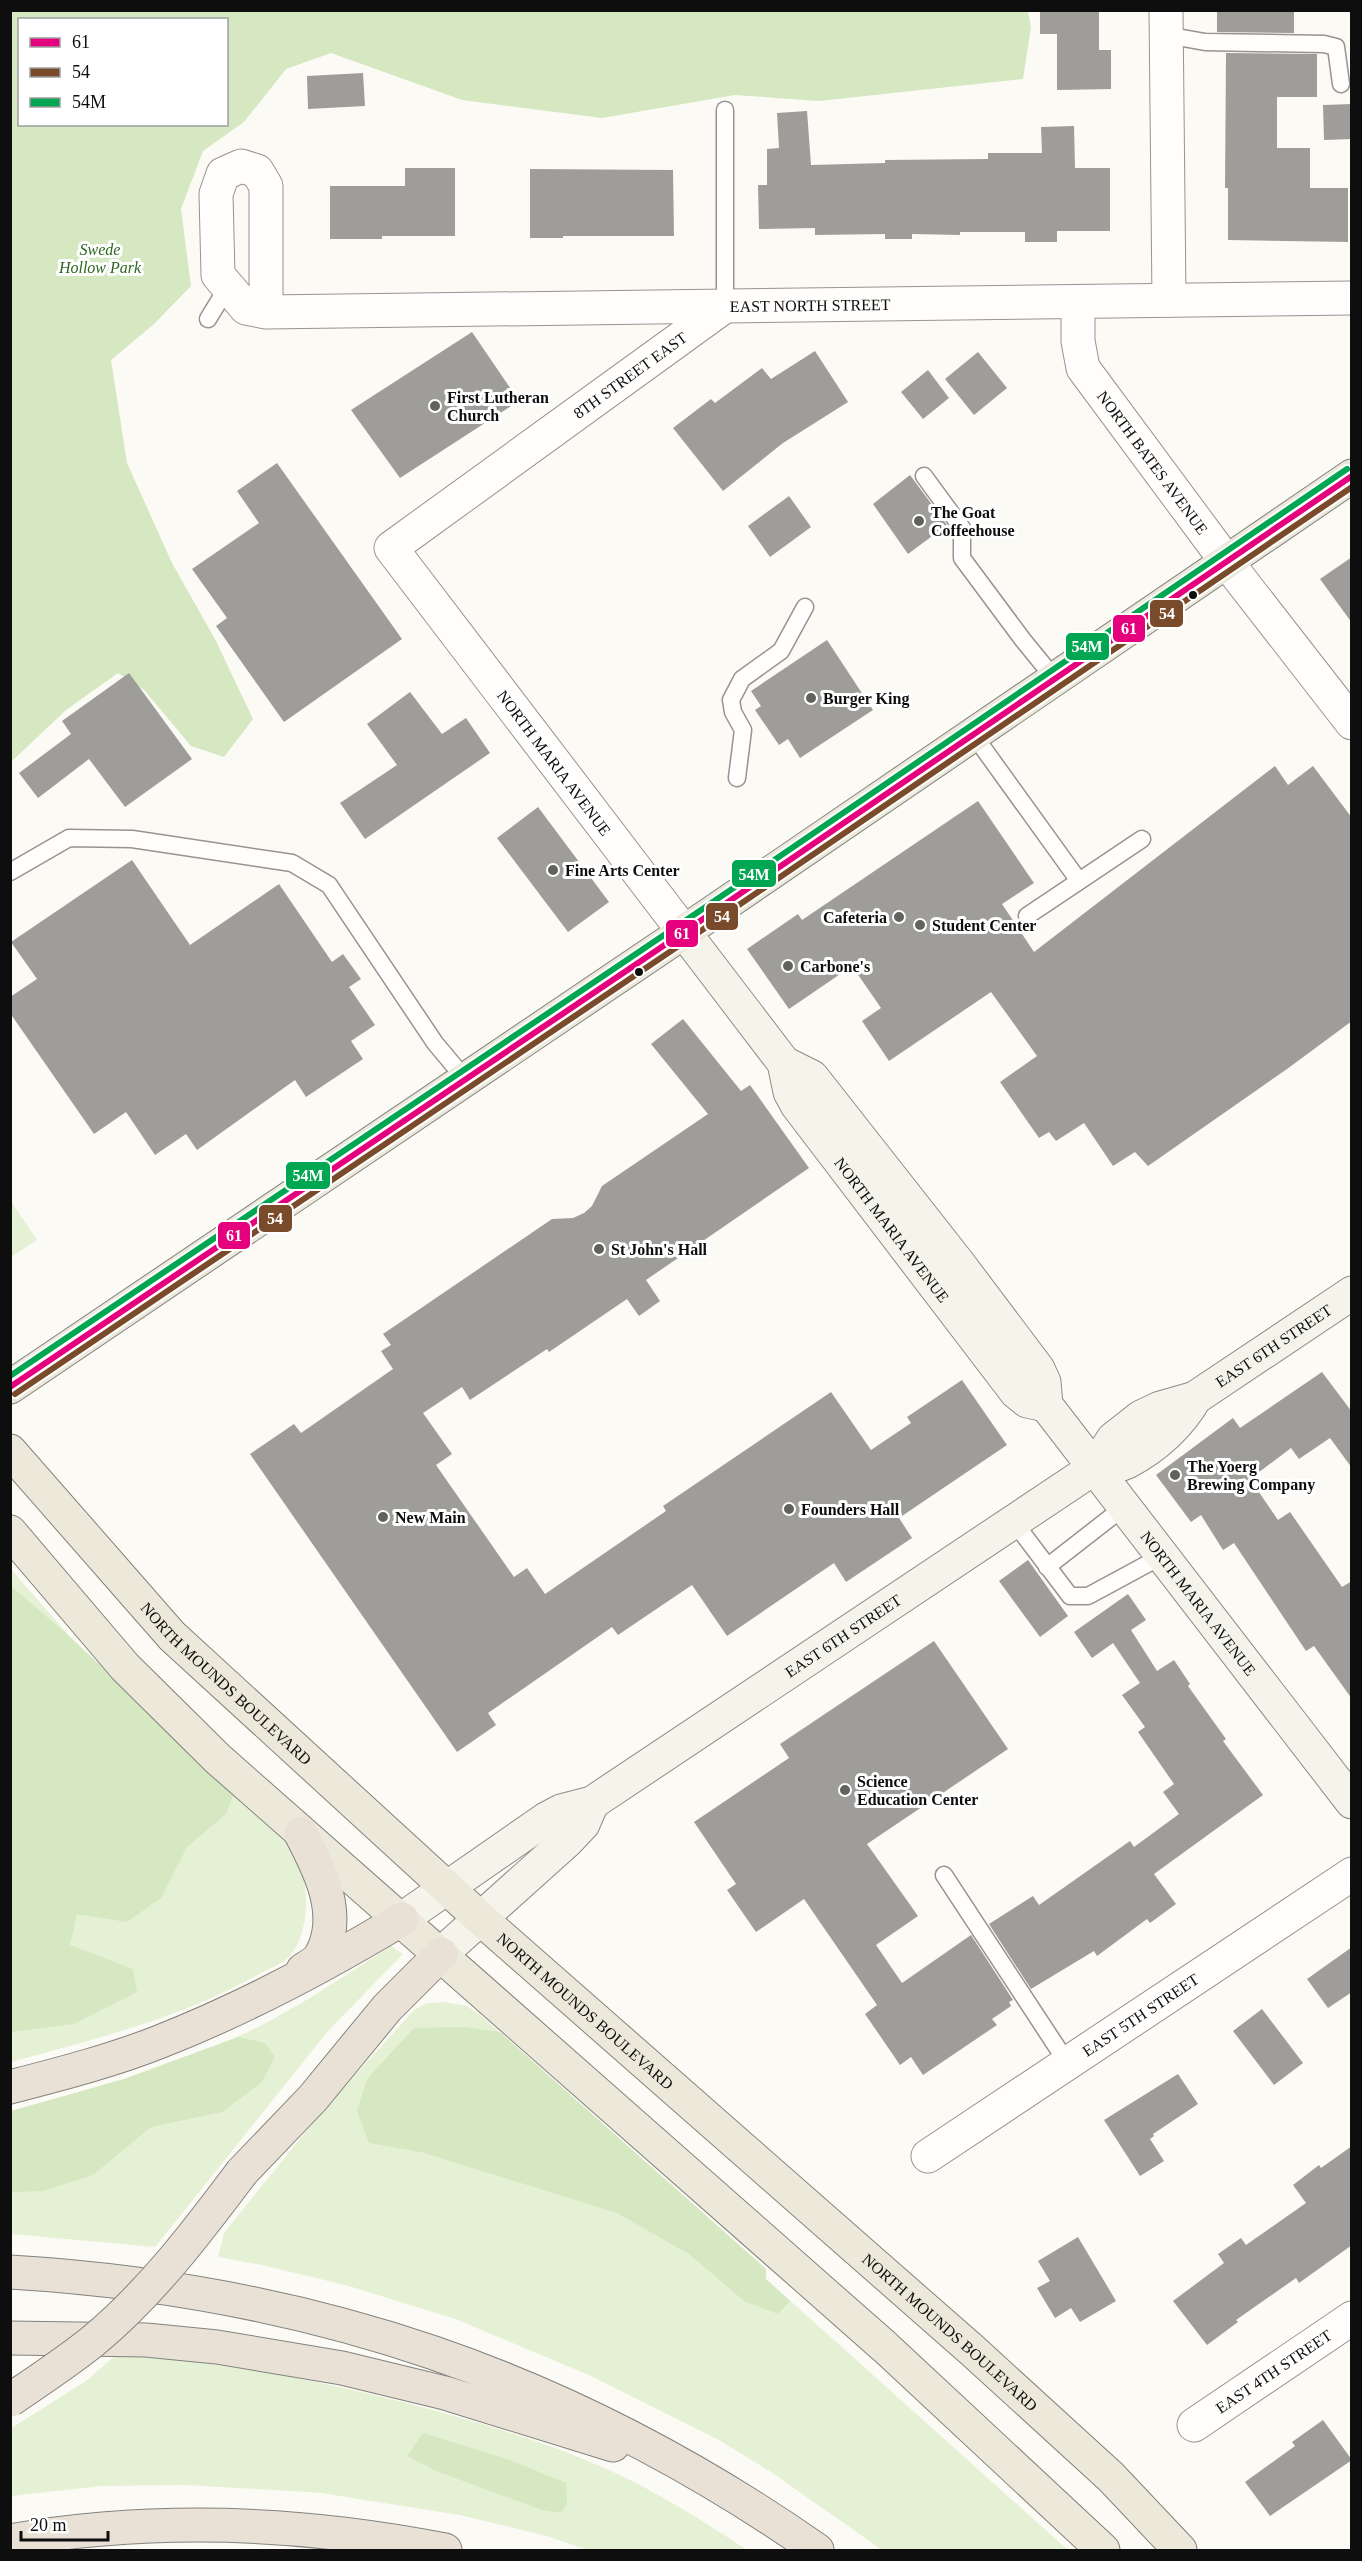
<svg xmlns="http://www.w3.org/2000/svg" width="1362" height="2561" viewBox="0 0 1362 2561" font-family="'Times New Roman',serif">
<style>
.green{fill:#e5f1d4}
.forest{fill:#d5e8c2;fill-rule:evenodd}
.building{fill:#9f9d99}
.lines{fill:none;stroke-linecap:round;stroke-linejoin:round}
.lane-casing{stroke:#959492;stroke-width:19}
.street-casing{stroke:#959492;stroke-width:35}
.secondary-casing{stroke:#8c8b88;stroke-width:35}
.primary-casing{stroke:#82827f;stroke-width:35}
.highway-casing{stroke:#82827f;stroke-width:35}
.lane{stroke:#fffefd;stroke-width:16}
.street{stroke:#fffefd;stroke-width:33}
.secondary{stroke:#f5f4eb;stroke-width:33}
.primary{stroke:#ece8da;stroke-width:33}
.highway{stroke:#e9e0d6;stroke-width:33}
.highway-bridge-casing{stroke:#82827f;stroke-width:35;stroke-linecap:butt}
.highway-bridge{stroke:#e9e0d6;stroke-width:33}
.bus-1-casing{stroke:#fff;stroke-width:10}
.bus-2-casing{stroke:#fff;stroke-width:10}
.bus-3-casing{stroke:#fff;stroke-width:10}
.bus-1{stroke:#e5007d;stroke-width:6}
.bus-2{stroke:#7a4b2a;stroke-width:6}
.bus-3{stroke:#00a651;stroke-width:6}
.poi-dot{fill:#61615e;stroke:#fff;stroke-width:2}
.bus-dot{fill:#0e0e0e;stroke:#fff;stroke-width:2}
.labels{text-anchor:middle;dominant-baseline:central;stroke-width:6;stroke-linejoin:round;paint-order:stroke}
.park-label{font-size:16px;font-style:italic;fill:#2c661f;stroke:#fff}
.street-label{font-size:16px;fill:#0e0e0e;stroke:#fff}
.poi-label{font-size:16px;font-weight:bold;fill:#0e0e0e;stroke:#fff;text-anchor:start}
.line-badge{stroke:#fff;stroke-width:2}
.badge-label{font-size:16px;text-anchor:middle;font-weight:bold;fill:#fff}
</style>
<rect width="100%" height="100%" fill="#fcfaf4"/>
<!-- green -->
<g class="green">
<polygon points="10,1200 37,1240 11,1257 10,1257"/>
<path d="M10,1568L71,1638L278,1830C283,1837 291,1844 295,1852C310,1879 311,1932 290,1956C283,1964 268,1969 259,1974C182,2018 95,2039 11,2062Z"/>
<path d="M391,1946L403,1954L328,2031L155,2247L11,2234V2111C87,2091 165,2069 237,2037C292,2012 341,1978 391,1946Z"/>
<polygon points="443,2002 467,2006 480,2015 766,2269 766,2279 1068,2550 882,2550 774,2474 719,2440 591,2376 458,2320 349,2286 262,2265 218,2257 224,2233 320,2114 414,2010 427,2003"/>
<path d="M116,2355C221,2361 323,2381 425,2408C496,2427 568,2449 634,2482C673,2502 711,2526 747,2550H587L547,2536L460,2515L321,2493L257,2489L186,2485L101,2486L11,2496L10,2429L86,2381Z"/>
</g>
<!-- forest -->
<g class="forest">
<path d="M11,11H1028L1031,27L1023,79L819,101L735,95L602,118L462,100L331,53L286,69L244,122L203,151L181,209L191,286L154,324L111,360L127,463L172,563L216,641L253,719L224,757L191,746L144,690L118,673L66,710L11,762ZM20,20H226V124H20Z"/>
<polygon points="10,1585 71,1638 235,1791 226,1814 187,1847 161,1898 127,1922 77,1914 70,1945 133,1969 137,1992 74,2024 10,2032"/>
<polygon points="465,2027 500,2032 766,2269 766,2279 790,2301 778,2314 744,2301 689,2254 617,2213 421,2152 369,2143 357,2111 367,2079 414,2028"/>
<polygon points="238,2037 265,2043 275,2057 262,2082 222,2112 151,2127 93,2175 43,2191 11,2192 11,2111 124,2079"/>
<polygon points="423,2433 510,2460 566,2483 567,2504 561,2513 542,2510 436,2471 407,2456"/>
</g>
<!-- building -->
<g class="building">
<polygon points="1040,10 1099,10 1099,50 1111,50 1111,89 1057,90 1057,34 1040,34"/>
<polygon points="1217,10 1294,10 1294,33 1217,32"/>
<polygon points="1226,53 1317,54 1317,97 1277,97 1277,148 1310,148 1310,188 1348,188 1348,242 1228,240 1228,188 1225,188"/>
<polygon points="363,73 365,106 308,109 307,76"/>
<polygon points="1352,104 1352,139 1324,140 1323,105"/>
<polygon points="807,111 811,165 885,163 885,160 988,159 988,153 1042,153 1041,127 1074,126 1075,168 1110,168 1110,231 1057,231 1057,242 1025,242 1025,232 960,232 960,235 912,234 912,239 885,239 885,234 815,235 815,228 759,229 758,185 767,185 767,149 779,148 777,113"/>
<polygon points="405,168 455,168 455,236 382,236 382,239 330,239 330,186 405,186"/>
<polygon points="530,169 673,170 674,236 563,236 563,238 530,238"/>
<polygon points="472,332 519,401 400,478 351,410"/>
<polygon points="815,351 848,402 783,443 723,491 673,428 711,399 715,403 762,368 771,379"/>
<polygon points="978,352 1007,388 974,415 945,379"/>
<polygon points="928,370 949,398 923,419 901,392"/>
<polygon points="277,463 402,639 284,722 216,626 227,618 192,569 259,523 237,491"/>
<polygon points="910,475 947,525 908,554 873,504"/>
<polygon points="789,496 811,527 770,557 748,526"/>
<polygon points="1352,557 1352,623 1320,579"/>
<polygon points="827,640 873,710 800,758 788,739 779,745 755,710 761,706 751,691"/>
<polygon points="129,673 192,759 125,807 89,759 38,798 19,773 71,734 62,721"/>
<polygon points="410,692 442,734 466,718 490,753 365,839 340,803 397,765 367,724"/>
<polygon points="1275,766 1288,785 1313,766 1352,818 1352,1021 1287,1069 1148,1166 1135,1152 1113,1166 1084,1123 1056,1141 1049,1132 1039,1138 1000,1082 1037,1056 991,992 889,1061 862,1021 881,1008 852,966 789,1009 747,949 798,914 802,920 978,801 1034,883 1002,904 1034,952"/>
<polygon points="538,807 609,902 568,932 497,838"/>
<polygon points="132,860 190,945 279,884 332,962 343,954 361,979 349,987 375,1025 351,1041 363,1059 306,1097 295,1080 197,1150 186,1134 155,1155 126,1112 94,1134 10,1013 10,997 37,979 11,942"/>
<polygon points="683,1019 741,1091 750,1085 809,1168 646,1280 660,1301 639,1316 627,1299 549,1352 547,1349 470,1400 462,1387 423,1413 452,1454 436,1465 514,1577 527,1568 545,1594 666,1511 663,1506 831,1392 871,1450 911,1423 907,1417 962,1380 1007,1445 899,1518 912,1538 846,1582 834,1563 727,1636 692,1585 618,1635 612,1627 488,1713 496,1725 457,1752 250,1454 294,1424 301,1433 393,1369 381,1351 391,1345 383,1334 552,1219 573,1218 584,1213 592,1206 602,1186 708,1114 651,1044"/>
<polygon points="1322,1372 1352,1412 1352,1468 1330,1438 1299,1459 1291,1448 1250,1479 1278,1520 1290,1512 1342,1587 1352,1581 1352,1699 1314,1646 1306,1651 1234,1543 1223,1550 1201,1515 1191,1522 1156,1475 1233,1418 1240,1428"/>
<polygon points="1028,1560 1068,1616 1040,1637 999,1581"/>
<polygon points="1128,1594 1146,1620 1131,1630 1157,1671 1174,1660 1190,1684 1188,1686 1226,1739 1223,1741 1263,1795 1154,1874 1176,1904 1150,1923 1147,1919 1097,1956 1094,1951 1031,1989 989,1924 1033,1896 1039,1905 1130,1841 1134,1847 1179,1814 1163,1792 1174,1784 1138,1732 1145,1727 1122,1695 1140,1683 1113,1643 1092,1658 1074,1632"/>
<polygon points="934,1641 1008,1749 867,1844 918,1916 876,1945 902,1983 971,1935 1013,2000 1009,2002 1011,2006 992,2019 997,2025 923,2075 911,2057 900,2065 865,2014 877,2005 804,1899 756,1932 727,1890 736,1884 694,1822 789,1758 780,1744"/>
<polygon points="1352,1947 1352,1992 1328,2008 1307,1979"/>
<polygon points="1262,2009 1303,2063 1274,2085 1233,2031"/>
<polygon points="1178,2074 1198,2104 1153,2134 1154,2136 1150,2139 1164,2161 1140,2176 1104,2120"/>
<polygon points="1352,2146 1352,2245 1299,2283 1296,2278 1236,2320 1238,2322 1207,2345 1173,2301 1224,2263 1218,2254 1241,2238 1246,2245 1306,2203 1293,2185 1319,2165 1321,2168"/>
<polygon points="1078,2237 1116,2301 1080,2322 1071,2308 1055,2318 1037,2288 1050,2281 1038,2261"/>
<polygon points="1323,2420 1352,2460 1270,2516 1245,2482 1295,2446 1292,2442"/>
</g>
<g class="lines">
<!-- lane casing -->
<g class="lane-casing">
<g id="lane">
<polyline points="1166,35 1205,42 1324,44 1336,47 1341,84"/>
<polyline points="725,110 725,306"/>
<polyline points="208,319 227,288"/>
<polyline points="924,476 962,528 962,558 1023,640 1054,678"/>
<polyline points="973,734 1079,881"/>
<polyline points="737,778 743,730 733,712 731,700 742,679 781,651 805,607"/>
<polyline points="10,872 69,838 132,839 292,863 329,885 435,1043 466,1080"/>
<polyline points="1027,916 1142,839"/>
<polyline points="1014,1522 1070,1596 1088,1596 1162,1556"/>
<polyline points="1047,1567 1124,1507"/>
<polyline points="944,1875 1068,2064"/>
</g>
</g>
<!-- street casing -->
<g class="street-casing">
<g id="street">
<polyline points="1166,10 1169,300"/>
<path id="s1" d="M1078,302V341L1083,368L1226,561L1352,723"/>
<path id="s2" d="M266,312V186L257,171L241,166L223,174L216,194L218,275L246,308L266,312L1352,298"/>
<path id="s3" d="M684,932L391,548L725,306"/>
<path id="s4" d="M928,2156L1352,1874"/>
<path id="s5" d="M1194,2425L1352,2318"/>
</g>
</g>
<!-- secondary casing -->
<g class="secondary-casing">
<g id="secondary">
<path id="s6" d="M684,932L784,1063L790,1092L797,1105L1016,1392L1027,1401L1046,1405"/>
<path id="s7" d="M784,1063L812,1077L959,1264L1038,1369L1044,1382L1046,1405L1352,1802"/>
<path id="s8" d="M1094,1468L1113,1439L1141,1417L1160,1408L1195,1398L1352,1293"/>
<path id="s9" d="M402,1919L546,1819L561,1811L592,1803L1094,1468C1105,1467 1117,1467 1127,1462C1154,1448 1180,1425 1195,1398"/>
<polyline points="441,1954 567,1841 583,1824 592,1803"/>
</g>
</g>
<!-- primary casing -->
<g class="primary-casing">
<g id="primary">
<polyline points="10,1387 709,915 1352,476"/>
<path id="s10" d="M10,1451L172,1636L481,1919L973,2351L1111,2477L1180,2550"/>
<polyline points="10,1532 125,1667 218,1759 885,2347 1103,2550"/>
</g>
</g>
<!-- highway casing -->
<g class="highway-casing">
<g id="highway">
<path d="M301,1834C320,1870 343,1915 321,1955C318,1961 309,1966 303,1970"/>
<path d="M10,2087C60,2074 111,2061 159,2042C243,2009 324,1966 402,1919"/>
<polyline points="242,2172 313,2098 387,2008 441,1954"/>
<path d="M10,2272C312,2290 569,2377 817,2550"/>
<polyline points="10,2338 146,2340 217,2347 342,2368 445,2393 613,2445"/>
<path d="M10,2541C154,2516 302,2522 445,2550"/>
</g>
</g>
<!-- lane -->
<use href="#lane" class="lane"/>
<!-- street -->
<use href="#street" class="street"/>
<!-- secondary -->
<use href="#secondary" class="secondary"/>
<!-- primary -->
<use href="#primary" class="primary"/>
<!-- highway -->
<use href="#highway" class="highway"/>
<!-- highway-bridge casing -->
<g class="highway-bridge-casing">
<path id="highway-bridge" d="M10,2400C38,2381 67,2362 93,2341C151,2293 197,2232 242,2172"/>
</g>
<!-- highway-bridge -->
<use href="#highway-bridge" class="highway-bridge"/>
<!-- bus-1 casing -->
<g class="bus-1-casing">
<polyline id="bus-1" points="10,1387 709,915 1352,476"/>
</g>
<!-- bus-2 casing -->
<g class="bus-2-casing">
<polyline id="bus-2" points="15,1394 714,922 1352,487"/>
</g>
<!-- bus-3 casing -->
<g class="bus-3-casing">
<polyline id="bus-3" points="10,1376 704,908 1347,469"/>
</g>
<!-- bus-1 -->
<use href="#bus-1" class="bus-1"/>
<!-- bus-2 -->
<use href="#bus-2" class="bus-2"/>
<!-- bus-3 -->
<use href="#bus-3" class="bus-3"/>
</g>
<!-- markers -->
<g class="poi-dot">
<circle cx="435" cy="406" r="6"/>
<circle cx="919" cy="521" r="6"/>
<circle cx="811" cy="698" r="6"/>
<circle cx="553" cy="870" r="6"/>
<circle cx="899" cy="917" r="6"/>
<circle cx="920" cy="925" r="6"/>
<circle cx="788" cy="966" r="6"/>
<circle cx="599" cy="1249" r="6"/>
<circle cx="1175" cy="1475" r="6"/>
<circle cx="789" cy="1509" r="6"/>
<circle cx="383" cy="1517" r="6"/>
<circle cx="845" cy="1790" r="6"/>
</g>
<g class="bus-dot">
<circle cx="1193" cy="595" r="5"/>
<circle cx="639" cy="972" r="5"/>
</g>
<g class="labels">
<!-- park labels -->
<g class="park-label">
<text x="100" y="249">Swede<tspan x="100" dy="18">Hollow Park</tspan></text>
</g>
<!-- street labels -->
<g class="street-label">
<text stroke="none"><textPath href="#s2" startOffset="890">EAST NORTH STREET</textPath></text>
<text stroke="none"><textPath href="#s3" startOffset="778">8TH STREET EAST</textPath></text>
<text stroke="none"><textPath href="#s1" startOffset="184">NORTH BATES AVENUE</textPath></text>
<text transform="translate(554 763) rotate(53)">NORTH MARIA AVENUE</text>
<text stroke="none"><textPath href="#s6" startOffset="366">NORTH MARIA AVENUE</textPath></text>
<text stroke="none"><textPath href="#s8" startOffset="222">EAST 6TH STREET</textPath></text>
<text stroke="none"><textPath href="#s7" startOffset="688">NORTH MARIA AVENUE</textPath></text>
<text stroke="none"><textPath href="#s9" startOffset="526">EAST 6TH STREET</textPath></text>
<text stroke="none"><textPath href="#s10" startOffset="318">NORTH MOUNDS BOULEVARD</textPath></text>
<text stroke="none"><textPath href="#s10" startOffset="804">NORTH MOUNDS BOULEVARD</textPath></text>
<text stroke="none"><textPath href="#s4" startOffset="255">EAST 5TH STREET</textPath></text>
<text stroke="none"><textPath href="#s10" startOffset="1290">NORTH MOUNDS BOULEVARD</textPath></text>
<text stroke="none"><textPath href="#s5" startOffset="96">EAST 4TH STREET</textPath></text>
</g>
<!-- poi labels -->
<g class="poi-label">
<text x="447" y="397">First Lutheran<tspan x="447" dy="18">Church</tspan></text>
<text x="931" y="512">The Goat<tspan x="931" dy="18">Coffeehouse</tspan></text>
<text x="823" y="698">Burger King</text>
<text x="565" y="870">Fine Arts Center</text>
<text x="887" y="917" text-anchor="end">Cafeteria</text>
<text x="932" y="925">Student Center</text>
<text x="800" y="966">Carbone's</text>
<text x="611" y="1249">St John's Hall</text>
<text x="1187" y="1466">The Yoerg<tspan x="1187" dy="18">Brewing Company</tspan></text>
<text x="801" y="1509">Founders Hall</text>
<text x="395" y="1517">New Main</text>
<text x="857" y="1781">Science<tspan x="857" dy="18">Education Center</tspan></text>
</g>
</g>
<g class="line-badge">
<rect x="1149" y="599" width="35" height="29" rx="6" fill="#7a4b2a"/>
<rect x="1112" y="614" width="34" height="29" rx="6" fill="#e5007d"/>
<rect x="1065" y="632" width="45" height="29" rx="6" fill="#00a651"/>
<rect x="731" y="859" width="46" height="29" rx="6" fill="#00a651"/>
<rect x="705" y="902" width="34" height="29" rx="6" fill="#7a4b2a"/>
<rect x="665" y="919" width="34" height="29" rx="6" fill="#e5007d"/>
<rect x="285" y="1161" width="46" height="29" rx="6" fill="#00a651"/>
<rect x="258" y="1204" width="35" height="29" rx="6" fill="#7a4b2a"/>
<rect x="217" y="1221" width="34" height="29" rx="6" fill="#e5007d"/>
</g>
<g class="badge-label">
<text x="1167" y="619">54</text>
<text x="1129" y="634">61</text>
<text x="1087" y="652">54M</text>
<text x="754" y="880">54M</text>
<text x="722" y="922">54</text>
<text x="682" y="939">61</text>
<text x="308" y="1181">54M</text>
<text x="275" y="1224">54</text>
<text x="234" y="1241">61</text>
</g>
<!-- border -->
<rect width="1362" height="2561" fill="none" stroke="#0e0e0e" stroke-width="24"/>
<!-- legend -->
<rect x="18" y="18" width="210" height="108" fill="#ffffff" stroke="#9f9f9f" stroke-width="1.5"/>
<rect x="30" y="38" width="30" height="9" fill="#e5007d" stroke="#9f9f9f" stroke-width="1.5"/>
<text x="72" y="48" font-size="18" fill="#0e0e0e">61</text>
<rect x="30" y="68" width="30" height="9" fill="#7a4b2a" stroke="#9f9f9f" stroke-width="1.5"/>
<text x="72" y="78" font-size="18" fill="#0e0e0e">54</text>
<rect x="30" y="98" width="30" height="9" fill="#00a651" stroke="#9f9f9f" stroke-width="1.5"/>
<text x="72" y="108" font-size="18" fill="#0e0e0e">54M</text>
<!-- scale -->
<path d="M21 2531v9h87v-9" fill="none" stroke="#0e0e0e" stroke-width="3"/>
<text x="30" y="2531" font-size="18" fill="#0e0e0e" stroke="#ffffff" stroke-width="4.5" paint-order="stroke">20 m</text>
</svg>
